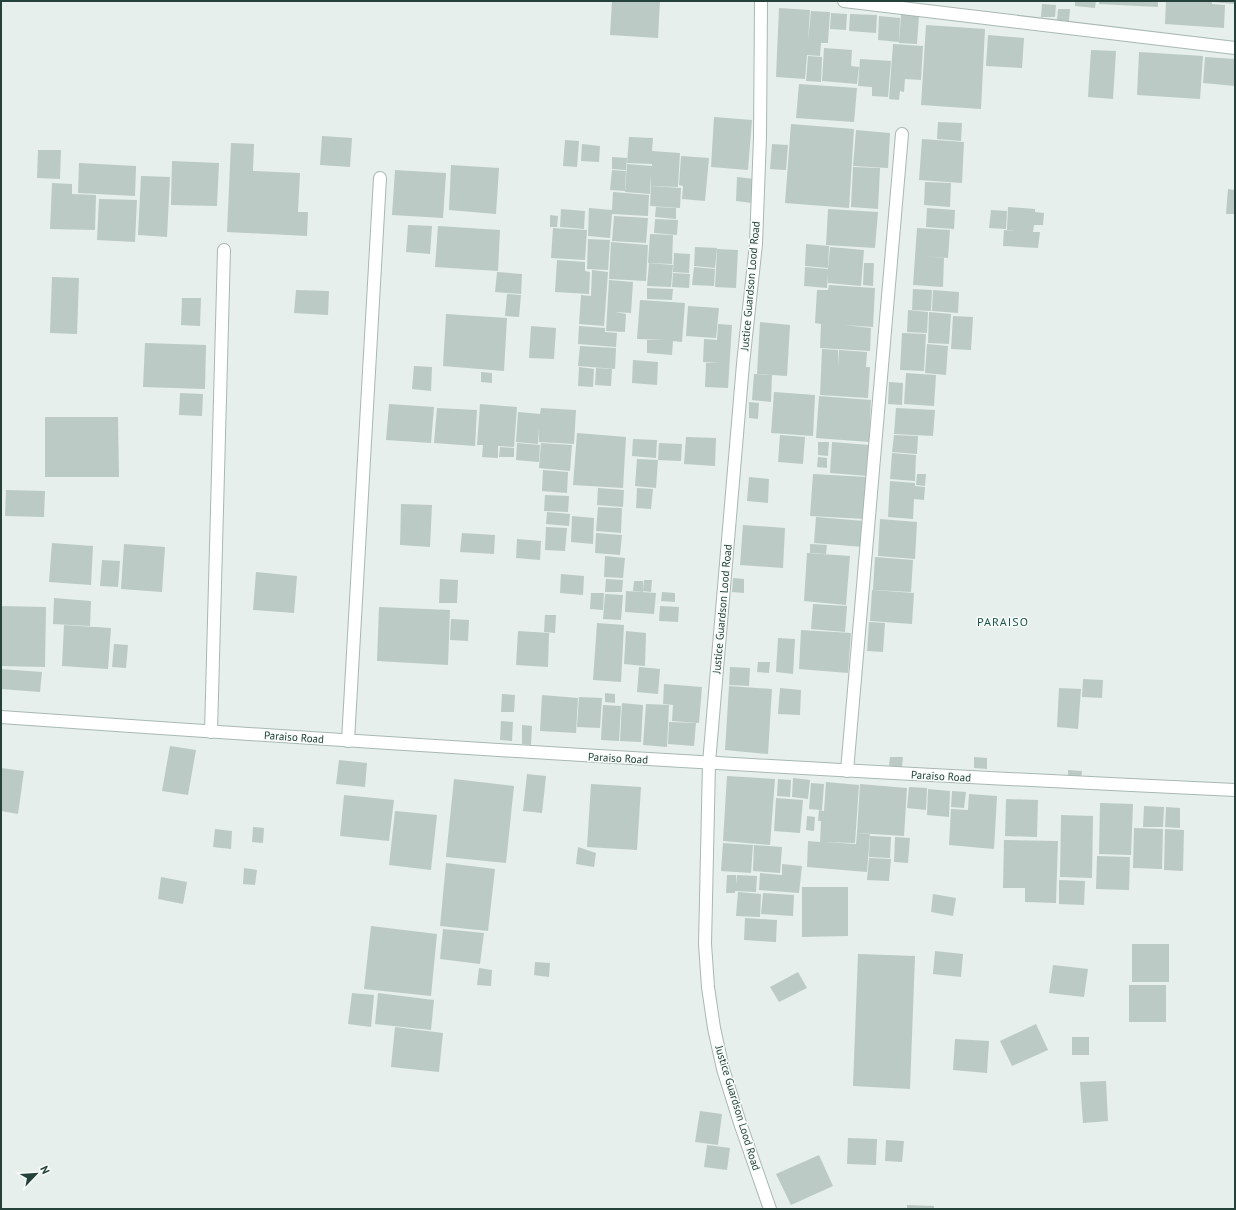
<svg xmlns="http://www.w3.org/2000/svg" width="1236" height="1210" viewBox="0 0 1236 1210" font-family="'PT Sans',sans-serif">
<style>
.building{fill:#bbcac4}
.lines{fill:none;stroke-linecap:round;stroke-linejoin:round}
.minor-casing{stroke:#a8b8b2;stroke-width:14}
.minor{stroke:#fff;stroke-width:12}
.labels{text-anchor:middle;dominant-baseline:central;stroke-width:3;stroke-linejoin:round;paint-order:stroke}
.street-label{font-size:11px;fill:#24423a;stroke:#f7fbf9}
.neighbourhood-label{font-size:12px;letter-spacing:1px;fill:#1f5548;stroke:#f7fbf9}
</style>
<rect width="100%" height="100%" fill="#e6efeb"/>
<!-- building -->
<g class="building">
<polygon points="612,1 660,1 658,38 610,35"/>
<polygon points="1075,1 1096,1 1095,8 1075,6"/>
<polygon points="1099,1 1158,1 1158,7 1099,4"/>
<polygon points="1166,1 1235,1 1235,4 1212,2 1212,4 1225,5 1224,28 1165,24"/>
<polygon points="1042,4 1056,5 1055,17 1041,17"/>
<polygon points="779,8 810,10 808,42 811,11 830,12 828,43 821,43 820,56 807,55 805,79 776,77"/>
<polygon points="1058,9 1070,9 1069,21 1057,20"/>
<polygon points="831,13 847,14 846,30 830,29"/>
<polygon points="850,14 877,15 876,33 849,31"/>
<polygon points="901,14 919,15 917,44 899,43"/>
<polygon points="879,16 900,18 899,42 878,40"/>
<polygon points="926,25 985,29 981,109 921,105"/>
<polygon points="988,35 1024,38 1022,68 986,66"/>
<polygon points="893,44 923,46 921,80 905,79 904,92 900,91 899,100 889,99"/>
<polygon points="824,48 852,50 851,66 859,67 857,84 822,81"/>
<polygon points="1091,50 1116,51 1113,99 1088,97"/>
<polygon points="1139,52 1203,56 1200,99 1137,95"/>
<polygon points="808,56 822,57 821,82 806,81"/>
<polygon points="1205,57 1235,59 1235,86 1203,83"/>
<polygon points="860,59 891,61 888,97 872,96 872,87 858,86"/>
<polygon points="799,84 857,88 854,122 796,118"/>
<polygon points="714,117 752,120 748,170 711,167"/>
<polygon points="938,122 962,123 961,141 937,139"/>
<polygon points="791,124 854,129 849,208 785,203"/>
<polygon points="856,130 890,133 888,168 853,166"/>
<polygon points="322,136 352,138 350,167 320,165"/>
<polygon points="629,137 653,138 652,151 680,153 678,187 651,186 651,173 650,194 625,192 627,164 652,166 652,160 652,164 627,163"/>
<polygon points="922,139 964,142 962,183 919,180"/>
<polygon points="565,140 579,141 577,167 563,166"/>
<polygon points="231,143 254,144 253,171 300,173 298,212 308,212 307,236 227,232"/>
<polygon points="582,144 600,146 599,162 581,161"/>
<polygon points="772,144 788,145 786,170 770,169"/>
<polygon points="38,150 61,150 60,179 37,178"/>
<polygon points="681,156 709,158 705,201 682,199 683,186 679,185"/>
<polygon points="612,157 627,158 626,170 612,169"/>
<polygon points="172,161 219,163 217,206 171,205"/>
<polygon points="79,163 136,166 135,196 78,193"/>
<polygon points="451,165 499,168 496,214 449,210"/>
<polygon points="853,167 880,168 878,209 851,207"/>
<polygon points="395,170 446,173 443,218 392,215"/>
<polygon points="612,170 626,171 625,191 610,190"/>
<polygon points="141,176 170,177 167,237 138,235"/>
<polygon points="737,177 754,179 752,203 736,201"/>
<polygon points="925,182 951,183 950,207 924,205"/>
<polygon points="52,183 72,184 72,194 96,195 95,230 50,229"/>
<polygon points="651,186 681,188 680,208 650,206"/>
<polygon points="1228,189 1235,190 1235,214 1226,214"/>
<polygon points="613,192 649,195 648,216 612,214 610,238 588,236 589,208 612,210"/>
<polygon points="99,199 137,200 135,242 97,240"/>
<polygon points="656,207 676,208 676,219 655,217"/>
<polygon points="1008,207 1035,209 1035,212 1044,213 1043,225 1034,225 1033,232 1040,232 1038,248 1003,246 1004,230 1015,231 1007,230"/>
<polygon points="927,208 955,210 954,229 926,227"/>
<polygon points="561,209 585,211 584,229 560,227"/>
<polygon points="828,209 878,212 875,248 826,245"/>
<polygon points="991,210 1007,211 1006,229 989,228"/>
<polygon points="550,215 558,216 557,227 550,227"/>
<polygon points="614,216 648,218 646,243 612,241"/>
<polygon points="655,219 678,220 677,235 654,233"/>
<polygon points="408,225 432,226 430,254 406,252"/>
<polygon points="438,226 500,230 498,271 435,267"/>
<polygon points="553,228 587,230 585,260 551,258"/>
<polygon points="917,228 950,230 948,258 922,256 944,258 943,287 913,285"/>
<polygon points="650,234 673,235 672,264 648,263"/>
<polygon points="588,239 610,240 608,270 587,269"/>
<polygon points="611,242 648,245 646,281 609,279"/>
<polygon points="806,244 829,246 828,268 805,266"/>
<polygon points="695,247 717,248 715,268 694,266"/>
<polygon points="830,247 864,250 861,286 828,283 828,275 827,288 804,286 805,267 828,269"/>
<polygon points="717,249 738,250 736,288 715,287"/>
<polygon points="674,253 690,254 689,273 673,272"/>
<polygon points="557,260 585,262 585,271 590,272 589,294 555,292"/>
<polygon points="649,263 673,265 671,287 647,286"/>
<polygon points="864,263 874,263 873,286 863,285"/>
<polygon points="694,267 715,269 714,286 692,285"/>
<polygon points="592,270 608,272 604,326 579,324 581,295 591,296"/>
<polygon points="497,272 522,274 521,294 495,292"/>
<polygon points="673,273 690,274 689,288 672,287"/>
<polygon points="52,277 79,278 77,334 50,333"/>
<polygon points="609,280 633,282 631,313 615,312 626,314 625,332 606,331"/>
<polygon points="829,285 875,288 873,327 844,325 871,328 870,351 820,348 821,324 815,323 817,290 828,290"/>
<polygon points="647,288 673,289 672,300 647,299"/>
<polygon points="913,289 932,290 931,311 912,310"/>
<polygon points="296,290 329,291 328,315 294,313"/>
<polygon points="933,290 959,292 958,313 932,311"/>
<polygon points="507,294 521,295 519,317 505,316"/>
<polygon points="182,298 201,298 200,326 181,325"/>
<polygon points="640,300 685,303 682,342 673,341 672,355 647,353 647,340 666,340 637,339"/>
<polygon points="688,306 719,308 716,338 686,336"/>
<polygon points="908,310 928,312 927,333 907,332"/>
<polygon points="929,312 951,314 949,344 928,343"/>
<polygon points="446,314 507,318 504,371 443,366"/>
<polygon points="953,316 973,317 971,350 951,349"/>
<polygon points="760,322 790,325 787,376 757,374"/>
<polygon points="718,324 732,325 728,388 705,387 706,363 719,363 703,362 704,339 717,340"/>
<polygon points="531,326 556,328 554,359 529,358"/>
<polygon points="579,326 605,328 605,332 617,333 616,347 578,344"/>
<polygon points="902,333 926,334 924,371 900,370"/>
<polygon points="145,343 206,345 205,389 143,387"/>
<polygon points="927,344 948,346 946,375 925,373"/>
<polygon points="580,346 616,348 615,369 578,366"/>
<polygon points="822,349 838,350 838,365 839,350 867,352 866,367 870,367 868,398 820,395"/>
<polygon points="633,360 658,362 657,385 632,383"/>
<polygon points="414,366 432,367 431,391 412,389"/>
<polygon points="579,367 594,369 593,387 578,386"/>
<polygon points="596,368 612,369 611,386 595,385"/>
<polygon points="481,372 492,373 492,383 481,382"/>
<polygon points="906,373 936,375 934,406 904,404"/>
<polygon points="754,374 772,375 771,402 752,400"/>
<polygon points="889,382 903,383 902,405 888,404"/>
<polygon points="774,392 815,395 813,436 771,433"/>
<polygon points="180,393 203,394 202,416 179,415"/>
<polygon points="819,396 871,400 869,442 816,438"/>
<polygon points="749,402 759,403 758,419 749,418"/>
<polygon points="389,404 434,407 431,443 386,440"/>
<polygon points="480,404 517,407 514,447 498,446 498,458 482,457 483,445 477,445"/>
<polygon points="437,408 477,410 475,446 434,443"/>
<polygon points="541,408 576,410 574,444 539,442 539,428 538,444 516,442 518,412 540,414"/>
<polygon points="896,408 935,410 933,436 894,434"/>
<polygon points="45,417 118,417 119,477 45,477"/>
<polygon points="577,433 626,437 623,488 573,485"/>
<polygon points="780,435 805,437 803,464 778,462"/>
<polygon points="894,435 918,436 917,454 892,452"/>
<polygon points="686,437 716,438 715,466 684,464"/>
<polygon points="633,439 657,440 656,458 632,456"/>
<polygon points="818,442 829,442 828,456 818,455"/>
<polygon points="832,442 870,445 868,476 830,473"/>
<polygon points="517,443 540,445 539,462 516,460"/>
<polygon points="541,443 572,445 570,471 539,468"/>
<polygon points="659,443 682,444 681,461 658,460"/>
<polygon points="500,447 514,448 514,457 499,457"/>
<polygon points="892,453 916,455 915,481 890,479"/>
<polygon points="818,457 827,458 827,468 817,467"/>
<polygon points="637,459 658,460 656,488 635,486"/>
<polygon points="543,470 568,472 567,493 542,491"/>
<polygon points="813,474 867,477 865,519 810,516"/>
<polygon points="917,474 926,474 925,486 916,485"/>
<polygon points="749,477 769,479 768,503 747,501"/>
<polygon points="890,481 915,483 915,486 925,487 924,500 914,499 913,519 888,517"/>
<polygon points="598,488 624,490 623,507 597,505"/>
<polygon points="637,488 653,489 651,509 636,508"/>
<polygon points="6,490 45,491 44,517 5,516"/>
<polygon points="545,495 569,496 568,512 544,511"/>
<polygon points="401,504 432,505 430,547 400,545"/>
<polygon points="598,507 622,508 621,533 596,531"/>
<polygon points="547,512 570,514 569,526 546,524"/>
<polygon points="572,516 594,518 593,544 571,542"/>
<polygon points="816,517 864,521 863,547 814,543"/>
<polygon points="880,519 917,522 915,559 878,556"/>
<polygon points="743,525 785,528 783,568 740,565"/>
<polygon points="546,527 567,528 565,551 545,550"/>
<polygon points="462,533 495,535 494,554 460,552"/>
<polygon points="596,533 622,535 620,555 595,553"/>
<polygon points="517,539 541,541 540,560 516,558"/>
<polygon points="52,543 93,546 91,585 49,582"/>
<polygon points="124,544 165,547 162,592 121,589"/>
<polygon points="810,544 827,545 826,554 810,553"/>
<polygon points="807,553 850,556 846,605 804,601"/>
<polygon points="605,556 625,558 623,578 604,577"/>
<polygon points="875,557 913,560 911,592 873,590"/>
<polygon points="102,560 120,561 118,587 100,586"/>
<polygon points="256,572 297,576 294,613 253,610"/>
<polygon points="561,574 584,576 583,595 560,593"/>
<polygon points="733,578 744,579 744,593 732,592"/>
<polygon points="440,579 458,580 457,603 439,603"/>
<polygon points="606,579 623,580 622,592 605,592"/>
<polygon points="644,580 652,580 651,592 643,591"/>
<polygon points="634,581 643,581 643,592 633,591"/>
<polygon points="872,590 914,593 912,624 870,621"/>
<polygon points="626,591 656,593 654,614 625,612"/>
<polygon points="662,592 675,593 675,602 661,601"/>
<polygon points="591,593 604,593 603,610 590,609"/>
<polygon points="605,594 623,595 621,620 603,619"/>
<polygon points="54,598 91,601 90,626 53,624"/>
<polygon points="813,604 847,606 845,632 811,629"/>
<polygon points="1,606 46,607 45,667 1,666"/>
<polygon points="660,606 679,607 678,622 659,621"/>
<polygon points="379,607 450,610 448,665 377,661"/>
<polygon points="545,615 556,615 555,633 544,632"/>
<polygon points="451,619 469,620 468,641 450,640"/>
<polygon points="869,622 885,623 883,652 867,651"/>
<polygon points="597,623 624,625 621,682 593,680"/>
<polygon points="64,625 111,628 108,669 62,666"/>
<polygon points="801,630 851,633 848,673 799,669"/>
<polygon points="518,631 549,633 548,667 516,665"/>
<polygon points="626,631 646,633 645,666 624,664"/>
<polygon points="778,638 795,639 793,674 776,672"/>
<polygon points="114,644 128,645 126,668 112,667"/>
<polygon points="758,662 770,662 769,673 757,672"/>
<polygon points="639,667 660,669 658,694 637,692"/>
<polygon points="730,667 750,668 749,686 729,685"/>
<polygon points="1,669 42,672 40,692 1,689"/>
<polygon points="1083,679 1103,680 1102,698 1082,697"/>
<polygon points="664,684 702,687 699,723 672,721 673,705 663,704"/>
<polygon points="729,686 772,689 768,754 725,750"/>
<polygon points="780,688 801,690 800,715 778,714"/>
<polygon points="1059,688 1081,689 1078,729 1057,727"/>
<polygon points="605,693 615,694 615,703 605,702"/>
<polygon points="502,694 515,695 514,712 501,712"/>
<polygon points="542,695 578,698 576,733 540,731"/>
<polygon points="579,697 602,698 600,728 577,727"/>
<polygon points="622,703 643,705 641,742 620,741"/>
<polygon points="646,704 669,705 667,747 643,745"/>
<polygon points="603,705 621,706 619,741 601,740"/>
<polygon points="501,721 513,722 512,741 500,740"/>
<polygon points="669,722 696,723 694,746 668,744"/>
<polygon points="522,725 532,726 531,745 522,744"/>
<polygon points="170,746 196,750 188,795 162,791"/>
<polygon points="890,757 903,757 902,767 889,766"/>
<polygon points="974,757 987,758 987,769 974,768"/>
<polygon points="339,760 367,763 365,787 336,784"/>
<polygon points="1,768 24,771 18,814 1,811"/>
<polygon points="1068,770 1082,771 1081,781 1068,780"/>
<polygon points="527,774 546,776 542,813 523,811"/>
<polygon points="727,776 775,779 770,845 723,841"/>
<polygon points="793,778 810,780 808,799 792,797"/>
<polygon points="454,779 514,786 506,863 446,857"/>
<polygon points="778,779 791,780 790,797 777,796"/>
<polygon points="826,782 859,785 855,843 823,842 856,844 857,833 870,834 867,872 807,867 808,841 820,842 821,821 818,821 819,810 824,811"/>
<polygon points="811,783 824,784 822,810 809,809"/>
<polygon points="591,784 641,787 637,850 587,847"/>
<polygon points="860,784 907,788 904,836 857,833"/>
<polygon points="909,787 927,788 926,810 907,808"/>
<polygon points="928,789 950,791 949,817 927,815"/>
<polygon points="952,791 966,792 964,808 951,807"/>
<polygon points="969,794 997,796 994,849 949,845 951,809 968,810"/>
<polygon points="344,795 394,800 389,841 340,836"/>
<polygon points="776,798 803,800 800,833 774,831"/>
<polygon points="1006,799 1038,800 1037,837 1005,836"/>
<polygon points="1100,803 1133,804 1131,855 1099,854"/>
<polygon points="1144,806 1164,807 1163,827 1143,827"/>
<polygon points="1166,807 1180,808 1180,828 1165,827"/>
<polygon points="395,811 437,815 431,870 389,865"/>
<polygon points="1061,815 1093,816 1092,878 1060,877"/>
<polygon points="807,816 815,817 814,831 806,830"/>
<polygon points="253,827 264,828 263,843 252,842"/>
<polygon points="1134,828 1163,829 1162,869 1133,868"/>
<polygon points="215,829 232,831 231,849 213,847"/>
<polygon points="1165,829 1184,830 1183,871 1164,870"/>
<polygon points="870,836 891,837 890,858 869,857"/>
<polygon points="895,837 910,838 908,863 894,862"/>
<polygon points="1004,840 1058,841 1056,903 1025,902 1025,888 1003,888"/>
<polygon points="723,843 753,845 751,873 721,871"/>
<polygon points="754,845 782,847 780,873 753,871"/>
<polygon points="578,847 596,853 594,867 576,864"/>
<polygon points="1097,856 1130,857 1129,890 1096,889"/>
<polygon points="869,858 891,859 889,881 867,880"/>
<polygon points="446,863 495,869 488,931 440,926"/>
<polygon points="782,864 802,866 799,893 759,890 760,873 782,875"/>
<polygon points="244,868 257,870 255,885 243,884"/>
<polygon points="727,875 736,875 736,885 737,875 757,876 756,892 735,891 735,893 726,893"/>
<polygon points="161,877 187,882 183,904 158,899"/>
<polygon points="1059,880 1085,881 1084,905 1059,904"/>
<polygon points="802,887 848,887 848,936 802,937"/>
<polygon points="738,892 761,894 760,917 736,916"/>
<polygon points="763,893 794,895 793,916 761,914"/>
<polygon points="933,894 956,898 953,916 931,912"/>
<polygon points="745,918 777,920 776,942 744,940"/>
<polygon points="371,926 437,934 431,996 364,989"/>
<polygon points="443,929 484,933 480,964 440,959"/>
<rect x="1132" y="944" width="37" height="38"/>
<polygon points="935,951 963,954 961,977 933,974"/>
<polygon points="858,954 915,956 910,1089 853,1086"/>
<polygon points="535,962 550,963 549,977 534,975"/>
<polygon points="1053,965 1088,969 1084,997 1049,993"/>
<polygon points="479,968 492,970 491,986 477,985"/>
<polygon points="798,972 807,988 779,1002 770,987"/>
<rect x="1129" y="985" width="37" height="37"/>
<polygon points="352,993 374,995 371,1027 348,1024"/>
<polygon points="378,993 434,1000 431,1030 375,1024"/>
<polygon points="1036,1024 1048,1050 1012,1066 1000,1041"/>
<polygon points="395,1027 443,1033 439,1072 391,1067"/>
<rect x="1072" y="1037" width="17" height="18"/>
<polygon points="955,1039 989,1041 987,1073 953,1070"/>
<polygon points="1106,1081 1108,1121 1083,1123 1080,1082"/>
<polygon points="700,1111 722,1114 718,1145 695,1142"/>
<polygon points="848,1138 877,1139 876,1165 847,1164"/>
<polygon points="886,1140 904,1141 902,1162 885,1161"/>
<polygon points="707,1145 730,1148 727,1170 704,1167"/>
<polygon points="819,1155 833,1186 791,1205 776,1174"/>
<polygon points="907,1205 934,1206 934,1209 907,1209"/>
</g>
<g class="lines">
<!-- minor casing -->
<g class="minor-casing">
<g id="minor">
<polyline points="761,1 760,137 756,244 743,364 709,763 705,944 708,987 714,1028 723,1069 740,1123 770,1209"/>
<polyline points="844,1 1235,48"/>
<path d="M1,717C412,746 823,771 1235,790"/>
<polyline points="211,732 224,250"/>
<polyline points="348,741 380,178"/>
<polyline points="847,771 902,134"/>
</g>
</g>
<!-- minor -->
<use href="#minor" class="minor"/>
</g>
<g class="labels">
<!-- street labels -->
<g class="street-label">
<text transform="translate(750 286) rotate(-85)">Justice Guardson Lood Road</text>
<text transform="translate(722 609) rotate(-85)">Justice Guardson Lood Road</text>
<text transform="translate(294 737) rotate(4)">Paraiso Road</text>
<text transform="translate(618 758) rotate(3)">Paraiso Road</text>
<text transform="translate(941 776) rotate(3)">Paraiso Road</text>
<text transform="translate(738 1108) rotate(73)">Justice Guardson Lood Road</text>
</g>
<!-- neighbourhood labels -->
<g class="neighbourhood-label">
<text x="1003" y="621">PARAISO</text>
</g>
</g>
<!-- border -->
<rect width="1236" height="1210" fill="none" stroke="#24423a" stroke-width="4"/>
<!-- north arrow -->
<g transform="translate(36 1174) rotate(65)" stroke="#f7fbf9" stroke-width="3" paint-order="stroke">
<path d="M0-3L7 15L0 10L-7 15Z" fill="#24423a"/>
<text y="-6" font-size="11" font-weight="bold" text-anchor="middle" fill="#24423a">N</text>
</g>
</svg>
